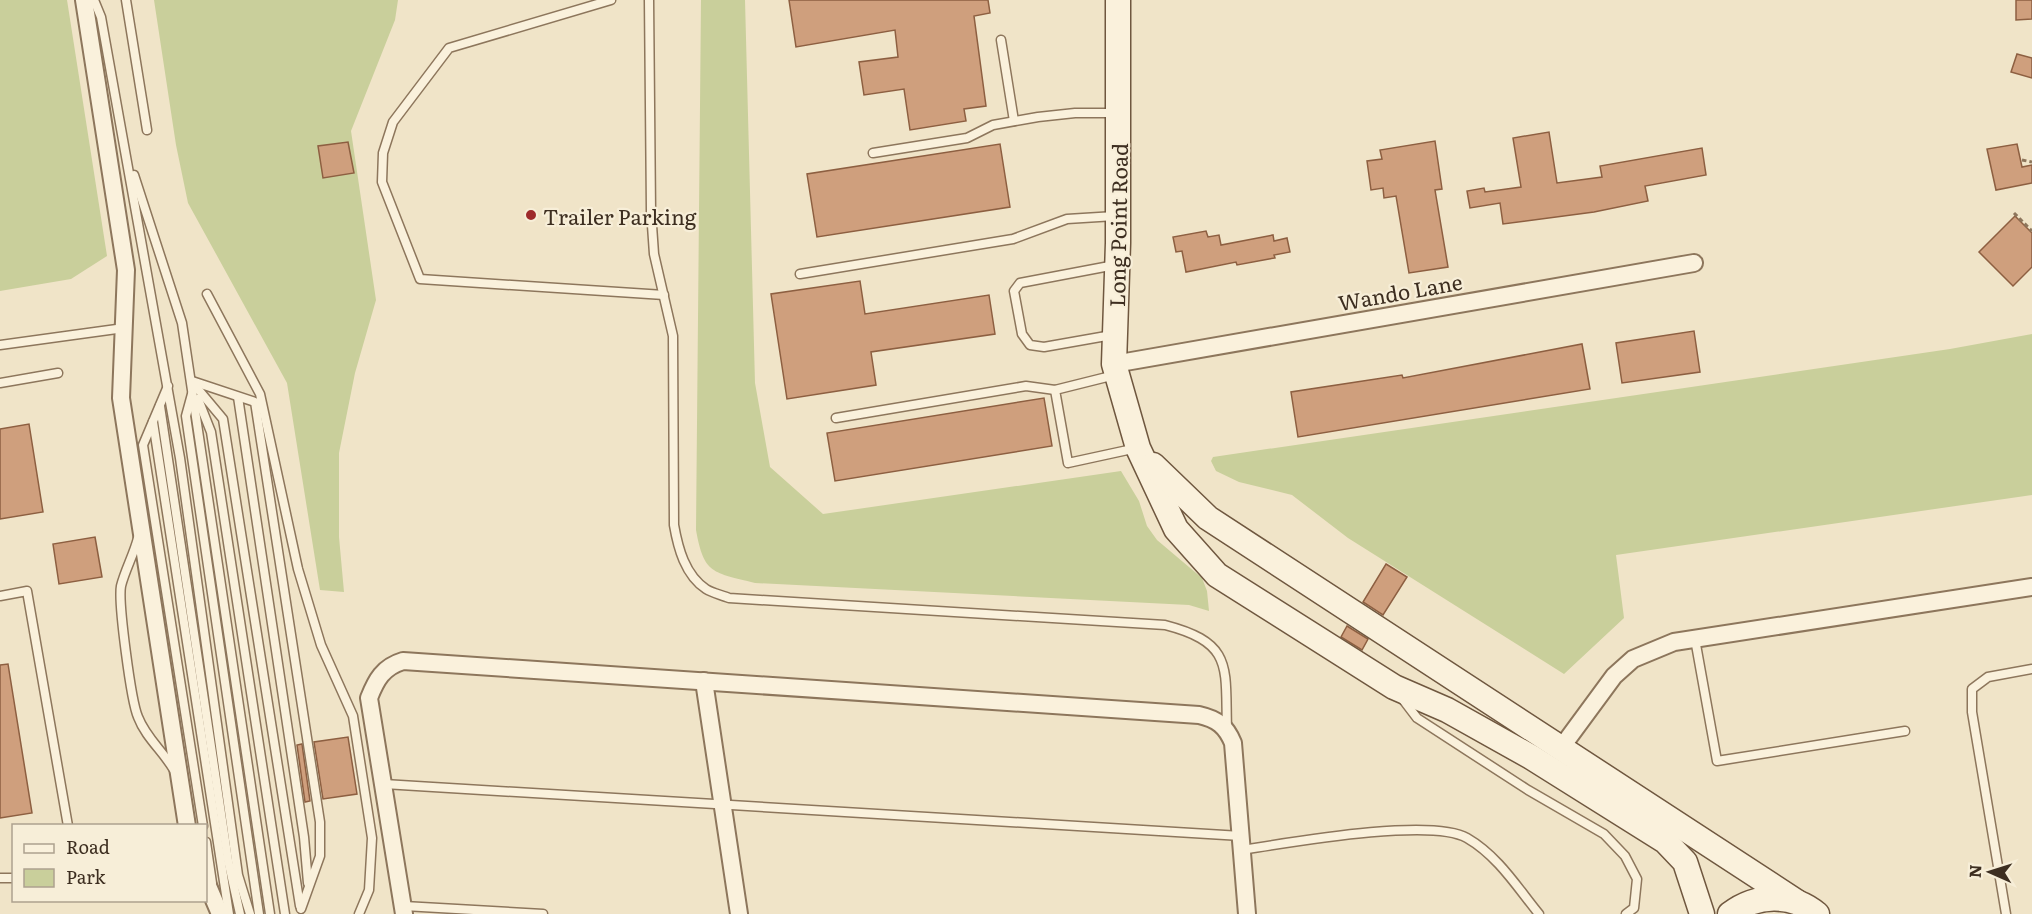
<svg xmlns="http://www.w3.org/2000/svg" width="2032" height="914" viewBox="0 0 2032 914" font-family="Literata,serif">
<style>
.green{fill:#c9cf9b}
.building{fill:#cf9f7d;stroke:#8d5f41;stroke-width:1.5}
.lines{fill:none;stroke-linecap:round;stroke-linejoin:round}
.lane-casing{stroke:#8d765c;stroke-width:11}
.street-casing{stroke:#8d765c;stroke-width:20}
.secondary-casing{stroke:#6f573f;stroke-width:27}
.path{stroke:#8d765c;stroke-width:3;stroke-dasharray:4.5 3;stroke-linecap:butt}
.lane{stroke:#faf1dc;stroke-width:8}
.street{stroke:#faf1dc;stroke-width:16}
.secondary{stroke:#faf1dc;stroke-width:24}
.poi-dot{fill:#9e2a2b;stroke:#f7eed8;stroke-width:2}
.labels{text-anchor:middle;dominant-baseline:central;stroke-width:4.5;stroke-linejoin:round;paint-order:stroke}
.poi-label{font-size:21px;fill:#3d2e20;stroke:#f7eed8;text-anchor:start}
.street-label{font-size:21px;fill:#3d2e20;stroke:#f7eed8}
</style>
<rect width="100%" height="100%" fill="#f0e4c8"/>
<!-- green -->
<g class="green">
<polygon points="0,0 67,0 107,256 71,279 0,291"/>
<polygon points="154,0 398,0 395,20 351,131 376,300 355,373 339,453 339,537 344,592 320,590 287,383 188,203 176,145"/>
<path d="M701,0H745L755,383L770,467L823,514L1121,471L1139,501L1147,526L1157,540L1202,578L1207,591L1209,611L1189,605L755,583C713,572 704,575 696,530Z"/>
<polygon points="2032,334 2032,495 1616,555 1624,618 1564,674 1348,538 1292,495 1239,482 1216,471 1211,461 1213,457 1950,349"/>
</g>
<!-- building -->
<g class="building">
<polygon points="789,0 988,0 990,13 974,16 986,106 964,109 966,121 910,130 904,89 864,95 859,62 898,57 895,30 796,47"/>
<polygon points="2016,0 2032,0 2032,19 2016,20"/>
<polygon points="2017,54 2032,58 2032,78 2011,72"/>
<polygon points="1549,132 1557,183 1602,177 1600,166 1702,148 1706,175 1645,186 1648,201 1594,212 1503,224 1500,203 1470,208 1467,191 1484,188 1485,192 1521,187 1513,138"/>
<polygon points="1435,141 1442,189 1435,190 1448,267 1409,273 1396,196 1384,198 1383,188 1371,190 1367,161 1382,159 1380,150"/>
<polygon points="348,142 354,173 323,178 318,146"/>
<polygon points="1000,144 1010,207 817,237 807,174"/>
<polygon points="2017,144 2022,167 2032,165 2032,183 1996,190 1987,149"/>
<polygon points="2015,216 2032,233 2032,267 2013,286 1979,252"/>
<polygon points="1206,231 1208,237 1219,235 1221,245 1273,235 1274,241 1287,238 1290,252 1274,255 1275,258 1269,259 1237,265 1236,262 1186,272 1182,251 1176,252 1173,237"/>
<polygon points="860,281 865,314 989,295 995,334 871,352 876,385 787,399 771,294"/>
<polygon points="1694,331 1700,372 1622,383 1616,343"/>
<polygon points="1582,344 1590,389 1298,437 1291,392 1402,375 1403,378"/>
<polygon points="1044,398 1052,446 835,481 827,433"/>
<polygon points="29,424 43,512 0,519 0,429"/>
<polygon points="95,537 102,577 59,584 53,544"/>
<polygon points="1386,564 1407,577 1383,615 1363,602"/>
<polygon points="1347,626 1368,639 1362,650 1341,637"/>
<polygon points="8,664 32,813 0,818 0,665"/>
<polygon points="348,737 357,794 323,799 314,742"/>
<polygon points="302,744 310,801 305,802 297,745"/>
</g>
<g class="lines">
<!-- lane casing -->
<g class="lane-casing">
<g id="lane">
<polyline points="94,0 101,17 180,458 238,875 250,914"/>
<polyline points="126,0 147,130"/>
<polyline points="611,0 449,48 393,122 383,153 382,182 420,279 664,295"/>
<path d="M649,0L651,211L654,254L673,336L674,525C678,548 685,575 706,589C712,593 722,595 729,598L1165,625C1234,643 1225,667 1227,729"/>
<polyline points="1001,40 1014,121"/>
<polyline points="873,153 967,138 993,125 1038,117 1075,113 1115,113"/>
<polyline points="134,175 182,323 270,914"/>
<polyline points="800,274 1013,239 1067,219 1115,216"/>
<polyline points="207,294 260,394 298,569 321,645 353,716 372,838 369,890 359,914"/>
<polyline points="1112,335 1044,347 1030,345 1022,334 1014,291 1020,283 1115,265"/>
<polyline points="0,345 124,328"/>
<polyline points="1115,375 1055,390 1068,463 1137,448"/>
<polyline points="192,381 255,402 320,822 320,856 301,909"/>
<polyline points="192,382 223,419 300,906"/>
<polyline points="0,383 58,373"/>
<polyline points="168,386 143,445 203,826"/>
<polyline points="192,394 186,416 259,914"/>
<polyline points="238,397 304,837 308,883"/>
<polyline points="198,399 211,432 285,914"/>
<polyline points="160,406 228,860 240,914"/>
<polyline points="836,418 1026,386 1055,390"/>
<polyline points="153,422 229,914"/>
<path d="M138,538C134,554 125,570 121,586C118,602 131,701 138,717C146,738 163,751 174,770"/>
<polyline points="0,596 27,591 68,826"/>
<polyline points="1695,639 1717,761 1905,731"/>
<polyline points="1401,697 1417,718 1528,790 1604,834 1625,856 1637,879 1634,908 1626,914"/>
<polyline points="384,784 1241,836"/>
<polyline points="206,842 212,883"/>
<path d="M1242,850C1287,843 1431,817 1467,838C1498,856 1517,887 1539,914"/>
<polyline points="0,878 14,878"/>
<polyline points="404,906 543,914"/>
<polyline points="2006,914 1972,712 1972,689 1988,677 2032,669"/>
</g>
</g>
<!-- street casing -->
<g class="street-casing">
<g id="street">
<polyline points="84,0 126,270 121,398 187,826"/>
<polyline points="1114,364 1694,263"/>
<polyline points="704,681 739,914"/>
<polyline points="1561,748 1614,676 1633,659 1674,642 2032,587"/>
<polyline points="206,881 220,914"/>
<path d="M404,914L369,698C376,680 383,667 403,661L1199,715C1217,719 1226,726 1233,743L1247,914"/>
</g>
</g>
<!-- secondary casing -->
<g class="secondary-casing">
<g id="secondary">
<polyline points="1118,0 1118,243 1114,364 1138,448 1176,529 1217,575 1394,687 1447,710 1531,757 1665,841 1685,862 1702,914"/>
<polyline points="1153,465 1208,518 1797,902"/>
<path d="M1730,914C1756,894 1792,893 1817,914"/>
</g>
</g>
<!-- path -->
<g class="path">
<polyline points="2022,160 2032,162"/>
<polyline points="2014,213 2032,231"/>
</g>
<!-- lane -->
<use href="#lane" class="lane"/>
<!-- street -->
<use href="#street" class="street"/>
<!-- secondary -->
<use href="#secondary" class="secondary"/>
</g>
<!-- markers -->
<circle class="poi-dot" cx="531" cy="215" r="6"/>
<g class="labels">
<!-- poi labels -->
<g class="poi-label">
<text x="543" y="215">Trailer Parking</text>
</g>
<!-- street labels -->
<g class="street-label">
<text transform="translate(1117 225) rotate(-89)">Long Point Road</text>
<text transform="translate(1400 291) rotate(-10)">Wando Lane</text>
</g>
</g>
<!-- legend -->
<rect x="12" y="824" width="195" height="78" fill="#f7eed8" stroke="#ada18e" stroke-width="1.5"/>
<rect x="24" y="844" width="30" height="9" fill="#faf1dc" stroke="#ada18e" stroke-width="1.5"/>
<text x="66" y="854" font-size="18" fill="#3d2e20">Road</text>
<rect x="24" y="869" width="30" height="18" fill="#c9cf9b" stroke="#ada18e" stroke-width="1.5"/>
<text x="66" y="884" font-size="18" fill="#3d2e20">Park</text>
<!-- north arrow -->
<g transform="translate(1990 872) rotate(273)" stroke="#f7eed8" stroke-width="4.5" paint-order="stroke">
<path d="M0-4.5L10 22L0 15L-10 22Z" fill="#3d2e20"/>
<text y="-9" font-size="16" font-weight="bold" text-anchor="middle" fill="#3d2e20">N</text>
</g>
</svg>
